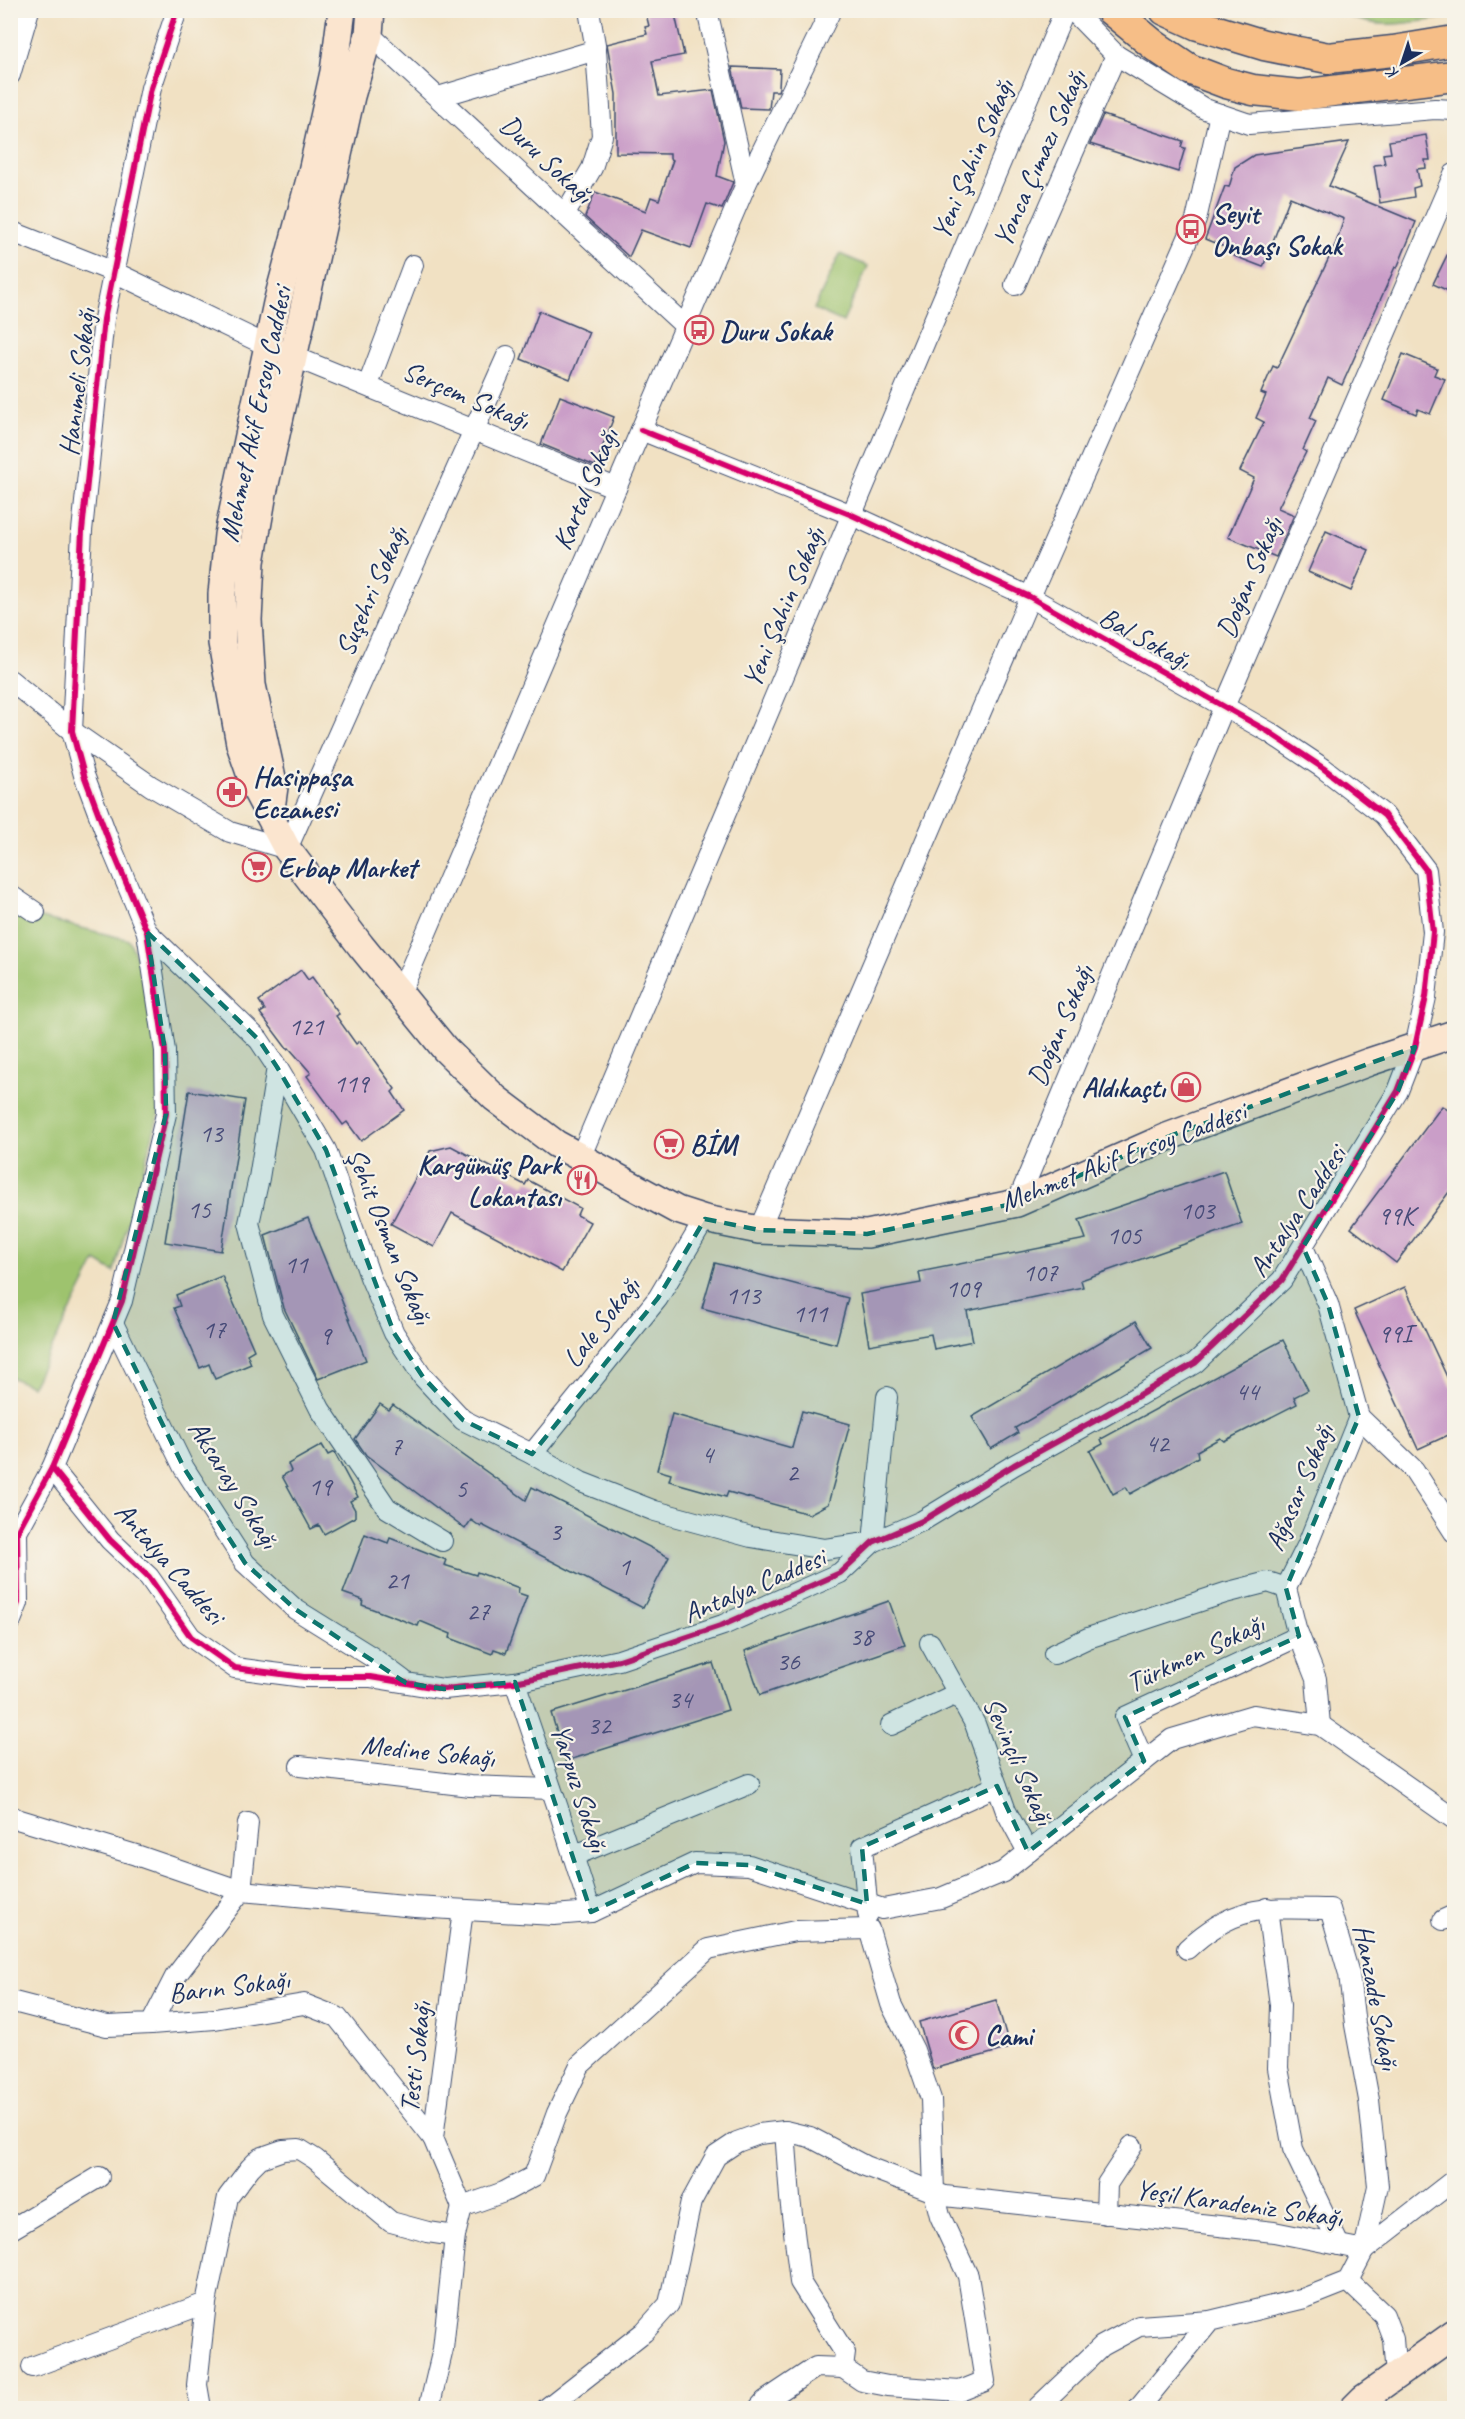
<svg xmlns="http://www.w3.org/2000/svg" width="1465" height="2419" viewBox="0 0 1465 2419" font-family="Caveat,sans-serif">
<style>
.green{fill:#9ec36e;stroke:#5c7966;stroke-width:1.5}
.building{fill:#ca9ec8}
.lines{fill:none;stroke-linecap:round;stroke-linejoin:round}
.street-casing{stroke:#3b4a6d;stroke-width:22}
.secondary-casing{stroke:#3b4a6d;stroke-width:30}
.primary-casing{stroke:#3b4a6d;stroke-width:33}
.street{stroke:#fff;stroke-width:20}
.secondary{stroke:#fbe5cf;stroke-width:27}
.primary{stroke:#f6be87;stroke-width:30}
.cycleway-casing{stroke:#f7f3e8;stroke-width:10}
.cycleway{stroke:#d6006c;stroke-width:6}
.marked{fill:#0f766e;fill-opacity:0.2;stroke:#0f766e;stroke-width:4.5;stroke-dasharray:12 8;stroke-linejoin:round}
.labels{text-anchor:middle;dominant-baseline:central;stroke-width:4.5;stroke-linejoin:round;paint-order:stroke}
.number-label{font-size:26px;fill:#474b78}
.street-label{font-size:28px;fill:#1b2f5e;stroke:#f7f3e8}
.poi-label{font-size:28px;font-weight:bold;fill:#1b2f5e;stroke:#f7f3e8;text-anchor:start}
</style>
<rect width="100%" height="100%" fill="#f7f3e8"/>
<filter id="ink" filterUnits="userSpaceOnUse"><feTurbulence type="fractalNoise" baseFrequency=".0167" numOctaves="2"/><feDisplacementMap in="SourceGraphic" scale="12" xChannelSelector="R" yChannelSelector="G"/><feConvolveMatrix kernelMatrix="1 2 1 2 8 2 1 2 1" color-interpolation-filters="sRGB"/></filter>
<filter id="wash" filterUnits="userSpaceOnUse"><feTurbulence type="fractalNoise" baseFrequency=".008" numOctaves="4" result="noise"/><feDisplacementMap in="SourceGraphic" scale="24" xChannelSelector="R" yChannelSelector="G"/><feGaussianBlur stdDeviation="1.35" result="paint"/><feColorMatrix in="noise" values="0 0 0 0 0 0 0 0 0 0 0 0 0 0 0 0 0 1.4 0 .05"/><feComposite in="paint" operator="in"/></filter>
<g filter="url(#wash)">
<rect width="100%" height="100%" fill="#f1e1c3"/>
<!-- green -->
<g class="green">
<path d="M1346,11H1454V16C1418,21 1381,32 1346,15Z"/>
<polygon points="840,254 868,266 843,322 814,309"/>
<polygon points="10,910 129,940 153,996 162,1103 114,1272 96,1261 32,1386 10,1377"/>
</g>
<g id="blocks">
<!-- building -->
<g class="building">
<polygon points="645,10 674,10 684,55 652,61 659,96 713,90 724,141 717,176 733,182 722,209 707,204 691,248 641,230 629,257 585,217 595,192 646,211 651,197 659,200 673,160 670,159 670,154 616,153 616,94 607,44 647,34 645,27 649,26"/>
<polygon points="732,67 780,69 779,88 778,91 771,91 769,109 741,108"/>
<polygon points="1103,115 1183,141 1181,147 1185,148 1178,172 1090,144"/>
<polygon points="1426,135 1430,160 1425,160 1426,168 1417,169 1420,186 1413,188 1414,197 1380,203 1374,165 1385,164 1383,154 1391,153 1389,141"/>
<polygon points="1349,142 1329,186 1416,222 1397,268 1395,267 1342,385 1328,378 1310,418 1316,421 1303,450 1306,452 1278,508 1294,515 1276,557 1228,537 1254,478 1240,471 1264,422 1256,418 1266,395 1261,393 1273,366 1277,368 1336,243 1344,219 1290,197 1263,267 1234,256 1234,251 1205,239 1225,186 1229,187 1235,167 1254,155"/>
<polygon points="1455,239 1455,294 1433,284"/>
<polygon points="539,311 589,332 570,379 521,359"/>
<polygon points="1403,354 1437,368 1434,375 1445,379 1430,414 1418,409 1416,414 1384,400"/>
<polygon points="560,396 614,417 595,466 541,444"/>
<polygon points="1326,531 1369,550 1351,591 1308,572"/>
<polygon points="301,970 308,980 312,977 339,1014 336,1016 356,1044 360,1041 395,1089 392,1092 404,1110 361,1141 347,1122 343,1125 307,1076 311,1073 289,1048 287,1049 260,1013 265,1010 259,1001"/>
<polygon points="189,1091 245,1100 221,1251 165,1242"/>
<polygon points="1442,1106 1455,1115 1455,1184 1396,1263 1351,1228"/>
<polygon points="451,1146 525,1185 528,1180 580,1208 577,1215 590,1222 562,1272 452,1213 434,1247 391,1224 430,1151"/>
<polygon points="1224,1171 1242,1224 1081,1280 1083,1287 967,1311 973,1341 934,1349 931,1334 869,1345 860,1294 921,1283 919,1272 1086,1239 1079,1220"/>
<polygon points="308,1218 366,1360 318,1379 284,1308 265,1235"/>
<polygon points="715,1263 848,1298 836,1344 702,1308"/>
<polygon points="222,1276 254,1350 247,1354 251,1364 215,1379 209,1364 200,1368 174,1308 180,1306 176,1295"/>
<polygon points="1405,1287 1455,1394 1455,1432 1418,1449 1354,1310"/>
<polygon points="1136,1321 1152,1348 1015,1428 1018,1433 991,1449 972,1417"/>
<polygon points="1283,1340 1308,1390 1294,1397 1297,1404 1224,1441 1220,1438 1197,1451 1198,1457 1130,1494 1126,1487 1113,1494 1090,1451 1103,1444 1101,1439"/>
<polygon points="380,1404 389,1410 393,1405 526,1500 532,1487 669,1557 643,1608 482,1525 481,1527 471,1520 465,1529 366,1455 355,1439"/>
<polygon points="802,1411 850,1424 828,1504 809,1514 728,1492 726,1497 669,1481 671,1474 657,1470 672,1414 792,1448"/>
<polygon points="322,1445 328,1455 334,1452 358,1497 350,1501 355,1510 355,1517 324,1534 319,1525 311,1529 282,1476 291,1471 288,1464"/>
<polygon points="365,1534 388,1543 390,1538 446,1560 444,1565 476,1575 477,1572 519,1588 518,1593 527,1596 506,1653 494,1649 492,1654 450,1638 451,1634 420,1621 418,1626 362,1605 363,1600 343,1593"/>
<polygon points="889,1601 905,1645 760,1695 745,1651"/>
<polygon points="713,1663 728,1710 566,1761 551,1713"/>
<polygon points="996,2000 1010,2048 933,2069 919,2022"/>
</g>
</g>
</g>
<g filter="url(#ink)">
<use href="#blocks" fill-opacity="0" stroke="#3b4a6d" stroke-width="1.5"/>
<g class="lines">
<!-- street casing -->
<g class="street-casing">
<g id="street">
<polyline points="707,10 746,184"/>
<polyline points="1072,10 1116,55 1205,109 1249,124 1435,109 1454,110"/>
<polyline points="369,34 685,326"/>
<polyline points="10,75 29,10"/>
<polyline points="438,97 596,50"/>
<polyline points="565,214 592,168 602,136 596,50 589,10"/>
<polyline points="10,231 114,272 268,346 616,488"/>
<polyline points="1015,285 1116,55"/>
<polyline points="368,385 413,265"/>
<polyline points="10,680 72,731 151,786 230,832 287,849 507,356"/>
<polyline points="10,895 35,912"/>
<polyline points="147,932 259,1040 277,1067 326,1150 370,1277 394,1333 423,1377 463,1420 532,1454 581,1482 655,1511 751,1537 825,1549 873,1542 887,1397"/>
<polyline points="400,994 746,184 831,10"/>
<polyline points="277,1067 259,1178 249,1223 273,1315 320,1409 387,1508 442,1541"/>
<polyline points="580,1158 1065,10"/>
<polyline points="1017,1203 1224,707 1454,174"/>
<polyline points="759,1230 1030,597 1196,220 1220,114"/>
<polyline points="1303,1247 1328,1304 1359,1417"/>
<polyline points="113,1323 184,1468 245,1563 295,1609 372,1657 403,1680"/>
<polyline points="1359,1417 1414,1470 1454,1532"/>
<polyline points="532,1454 658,1298 705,1219"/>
<polyline points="52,1468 110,1540 149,1577 191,1637 235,1668 304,1677 370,1677 444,1689 515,1682 619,1660 723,1625 840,1573 873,1542 922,1521 1014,1465 1105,1415 1195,1363 1282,1280 1398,1091 1415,1047 1426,997 1433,932 1426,870 1384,815 1323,768 1269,732 1030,597 852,515 641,430"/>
<polyline points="10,1623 18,1603 17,1532 52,1468 122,1301 166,1114 165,1051 147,932 110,844 84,775 72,731 82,531 104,319 151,88 177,10"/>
<polyline points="930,1643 975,1724 1006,1811 1028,1852"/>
<polyline points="1054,1654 1088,1638 1225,1593 1268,1582 1286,1588"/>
<polyline points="515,1682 560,1814 591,1912"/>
<polyline points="891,1725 958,1693"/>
<polyline points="1320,1725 1316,1679 1296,1628 1286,1588 1307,1546 1359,1417"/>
<polyline points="1144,1761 1125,1717 1299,1636"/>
<polyline points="300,1766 470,1786 551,1789"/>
<polyline points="10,1815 17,1819 136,1855 241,1891 415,1907 554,1915 591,1912 695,1863 749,1865 883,1909 941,1898 1003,1872 1172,1739 1253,1715 1320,1725 1454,1819"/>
<polyline points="573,1856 749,1784"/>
<polyline points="1267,1908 1280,2005 1278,2068 1293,2149 1339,2245"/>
<polyline points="868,1914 862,1847 997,1786"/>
<polyline points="1443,1920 1454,1915"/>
<polyline points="10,2001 107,2026 151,2024 175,1977 241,1891 248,1823"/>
<polyline points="151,2024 215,2019 304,2004 337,2017 433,2138"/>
<polyline points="462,2207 504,2192 534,2176 557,2113 580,2065 708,1949 795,1931 869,1929 891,2004 914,2050 931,2099 934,2192 940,2216 968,2276 985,2381 960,2391 888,2386 862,2381 843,2368 845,2353 800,2282 790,2198 785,2131"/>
<polyline points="462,2207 433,2138 463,1910"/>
<polyline points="1106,2214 1107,2184 1132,2146"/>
<polyline points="10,2230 99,2177"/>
<polyline points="1364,2250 1454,2180"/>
<polyline points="1348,2281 1384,2315 1393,2339 1396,2376"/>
<polyline points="32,2367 206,2303"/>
<polyline points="201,2408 197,2385 206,2303 228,2197 250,2168 260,2158 283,2150 299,2149 315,2159 391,2222 428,2232 455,2236 462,2207"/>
<polyline points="429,2408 443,2349 455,2236"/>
<polyline points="547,2408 644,2332 669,2304 691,2202 716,2156 737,2142 759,2134 785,2131 810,2137 865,2166 945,2196 1274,2232 1364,2250"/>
<polyline points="759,2408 765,2401 816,2367 843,2368"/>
<path d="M1037,2408L1102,2346L1139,2326L1210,2321L1305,2298L1348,2281L1364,2250L1378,2186L1369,2100L1355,2025L1349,1974L1330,1909C1267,1908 1236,1903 1187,1949"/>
<polyline points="1139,2408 1210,2321"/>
</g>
</g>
<!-- secondary casing -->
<g class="secondary-casing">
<g id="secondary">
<polyline points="342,10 334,72 312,172 277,303 228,535 222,594 222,643 240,744 256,790 287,849 361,946 445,1049 495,1098 556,1144 677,1210 705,1219 759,1230 867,1234 1017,1203 1167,1137 1369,1062 1454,1034"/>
<polyline points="270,816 274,787 252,685 248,620 251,562 263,493 351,96 369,34 371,10"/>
<polyline points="1354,2408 1363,2399 1454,2334"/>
</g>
</g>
<!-- primary casing -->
<g class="primary-casing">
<g id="primary">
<polyline points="1111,10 1155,46 1189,69 1226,83 1253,90 1300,95 1454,76"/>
<polyline points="1165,10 1198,25 1264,45 1328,58 1393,51 1454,41"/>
</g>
</g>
<!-- street -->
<use href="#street" class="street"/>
<!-- secondary -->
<use href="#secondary" class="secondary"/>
<!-- primary -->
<use href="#primary" class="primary"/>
<!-- cycleway casing -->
<g class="cycleway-casing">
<g id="cycleway">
<polyline points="52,1468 110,1540 149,1577 191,1637 235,1668 304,1677 370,1677 444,1689 515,1682 619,1660 723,1625 840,1573 873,1542 922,1521 1014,1465 1105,1415 1195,1363 1282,1280 1398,1091 1415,1047 1426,997 1433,932 1426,870 1384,815 1323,768 1269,732 1030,597 852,515 641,430"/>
<polyline points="10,1623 18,1603 17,1532 52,1468 122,1301 166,1114 165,1051 147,932 110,844 84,775 72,731 82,531 104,319 151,88 177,10"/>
</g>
</g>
<!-- cycleway -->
<use href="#cycleway" class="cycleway"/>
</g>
</g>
<!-- marked area -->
<path class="marked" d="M147,932L259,1040L277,1067L326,1150L394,1333L423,1377L463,1420L532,1454L658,1298L705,1219L759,1230L867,1234L1017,1203L1167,1137L1415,1047L1398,1091L1303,1247L1328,1304L1359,1417L1286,1588L1299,1636L1125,1717L1144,1761L1028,1852L997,1786L862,1847L867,1904L749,1865L695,1863L591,1912L515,1682L444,1689L406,1683L295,1609L245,1563L184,1468L113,1323L166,1114L165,1051Z"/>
<!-- icons -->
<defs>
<g id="bus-ring" transform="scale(1.5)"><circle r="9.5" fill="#f7f3e8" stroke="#d1495b" stroke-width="1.5"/><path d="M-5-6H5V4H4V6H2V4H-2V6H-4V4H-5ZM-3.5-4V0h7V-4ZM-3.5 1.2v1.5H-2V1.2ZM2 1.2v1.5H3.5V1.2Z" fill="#d1495b"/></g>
<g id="pharmacy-ring" transform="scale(1.5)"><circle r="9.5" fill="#f7f3e8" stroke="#d1495b" stroke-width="1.5"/><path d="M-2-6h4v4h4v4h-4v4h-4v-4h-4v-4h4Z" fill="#d1495b"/></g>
<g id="supermarket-ring" transform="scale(1.5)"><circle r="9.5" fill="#f7f3e8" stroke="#d1495b" stroke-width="1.5"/><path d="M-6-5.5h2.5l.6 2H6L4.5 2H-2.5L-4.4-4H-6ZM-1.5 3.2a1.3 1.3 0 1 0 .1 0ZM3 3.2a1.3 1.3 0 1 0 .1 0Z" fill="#d1495b"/></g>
<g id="shop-ring" transform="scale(1.5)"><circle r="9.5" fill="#f7f3e8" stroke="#d1495b" stroke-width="1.5"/><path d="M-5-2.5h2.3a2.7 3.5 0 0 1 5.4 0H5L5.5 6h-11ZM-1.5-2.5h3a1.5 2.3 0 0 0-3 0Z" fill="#d1495b"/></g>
<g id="restaurant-ring" transform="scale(1.5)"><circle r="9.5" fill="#f7f3e8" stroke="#d1495b" stroke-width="1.5"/><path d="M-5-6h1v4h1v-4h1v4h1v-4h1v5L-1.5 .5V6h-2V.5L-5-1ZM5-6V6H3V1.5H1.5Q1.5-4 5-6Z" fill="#d1495b"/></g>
<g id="mosque-ring" transform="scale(1.5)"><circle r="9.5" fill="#f7f3e8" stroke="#d1495b" stroke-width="1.5"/><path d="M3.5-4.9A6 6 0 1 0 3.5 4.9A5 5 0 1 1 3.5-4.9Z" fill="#d1495b"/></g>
</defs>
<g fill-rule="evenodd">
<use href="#bus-ring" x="1191" y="229"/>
<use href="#bus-ring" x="699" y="330"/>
<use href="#pharmacy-ring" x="232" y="792"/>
<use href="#supermarket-ring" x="257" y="867"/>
<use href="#shop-ring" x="1186" y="1087"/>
<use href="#supermarket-ring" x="669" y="1144"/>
<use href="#restaurant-ring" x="582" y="1180"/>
<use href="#mosque-ring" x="964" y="2035"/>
</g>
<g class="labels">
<!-- number labels -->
<g class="number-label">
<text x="306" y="1026">121</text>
<text x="351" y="1083">119</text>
<text x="211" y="1133">13</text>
<text x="199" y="1209">15</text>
<text x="1197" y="1210">103</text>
<text x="1396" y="1215">99K</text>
<text x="1124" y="1235">105</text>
<text x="296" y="1264">11</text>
<text x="1040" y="1272">107</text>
<text x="963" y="1288">109</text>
<text x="743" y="1295">113</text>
<text x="810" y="1313">111</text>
<text x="214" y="1329">17</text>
<text x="1395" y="1333">99I</text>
<text x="325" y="1335">9</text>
<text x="1247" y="1391">44</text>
<text x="1157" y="1443">42</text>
<text x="396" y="1446">7</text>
<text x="707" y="1454">4</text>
<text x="792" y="1472">2</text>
<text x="320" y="1486">19</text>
<text x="461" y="1488">5</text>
<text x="555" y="1531">3</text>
<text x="624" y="1566">1</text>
<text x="397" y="1580">21</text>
<text x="478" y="1611">27</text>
<text x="861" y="1636">38</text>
<text x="788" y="1661">36</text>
<text x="680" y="1699">34</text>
<text x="599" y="1725">32</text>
</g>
<!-- street labels -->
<g class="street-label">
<text transform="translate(1039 158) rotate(-66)">Yonca Çımazı Sokağı</text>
<text transform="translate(547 159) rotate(43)">Duru Sokağı</text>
<text transform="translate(972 159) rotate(-67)">Yeni Şahin Sokağı</text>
<text transform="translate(77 382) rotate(-83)">Hanımeli Sokağı</text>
<text transform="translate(466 395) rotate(23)">Serçem Sokağı</text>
<text transform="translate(255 414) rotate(-78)">Mehmet Akif Ersoy Caddesi</text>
<text transform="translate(585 489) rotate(-67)">Kartal Sokağı</text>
<text transform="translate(1249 577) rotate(-67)">Doğan Sokağı</text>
<text transform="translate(371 591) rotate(-66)">Suşehri Sokağı</text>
<text transform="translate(783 607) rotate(-67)">Yeni Şahin Sokağı</text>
<text transform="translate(1145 638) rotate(29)">Bal Sokağı</text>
<text transform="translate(1060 1025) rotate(-67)">Doğan Sokağı</text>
<text transform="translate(1123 1156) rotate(-21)">Mehmet Akif Ersoy Caddesi</text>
<text transform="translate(1297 1211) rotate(-56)">Antalya Caddesi</text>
<text transform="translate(390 1236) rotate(68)">Şehit Osman Sokağı</text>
<text transform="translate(601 1322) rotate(-52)">Lale Sokağı</text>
<text transform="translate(234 1484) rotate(58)">Aksaray Sokağı</text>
<text transform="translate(1299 1487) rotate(-67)">Ağasar Sokağı</text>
<text transform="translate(170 1563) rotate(49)">Antalya Caddesi</text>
<text transform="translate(754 1585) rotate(-23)">Antalya Caddesi</text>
<text transform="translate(1195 1653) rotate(-25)">Türkmen Sokağı</text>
<text transform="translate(428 1751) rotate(6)">Medine Sokağı</text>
<text transform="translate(1019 1761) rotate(66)">Sevinçli Sokağı</text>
<text transform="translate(580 1788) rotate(72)">Yarpuz Sokağı</text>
<text transform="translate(229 1986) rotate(-7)">Barın Sokağı</text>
<text transform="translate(1377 1997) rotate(79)">Hanzade Sokağı</text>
<text transform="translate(415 2057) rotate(-83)">Testi Sokağı</text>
<text transform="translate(1239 2203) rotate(8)">Yeşil Karadeniz Sokağı</text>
</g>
<!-- poi labels -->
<g class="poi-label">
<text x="1212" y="213">Seyit<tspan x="1212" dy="32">Onbaşı Sokak</tspan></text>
<text x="720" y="330">Duru Sokak</text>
<text x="253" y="776">Hasippaşa<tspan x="253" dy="32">Eczanesi</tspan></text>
<text x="278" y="867">Erbap Market</text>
<text x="1165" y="1087" text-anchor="end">Aldıkaçtı</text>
<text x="690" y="1144">BİM</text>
<text x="561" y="1164" text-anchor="end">Kargümüş Park<tspan x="561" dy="32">Lokantası</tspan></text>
<text x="985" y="2035">Cami</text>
</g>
</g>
<!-- margin -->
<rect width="1465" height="2419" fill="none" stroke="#f7f3e8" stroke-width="36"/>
<!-- north arrow -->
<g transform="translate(1402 63) rotate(219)" stroke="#f7f3e8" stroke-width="4.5" paint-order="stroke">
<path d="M0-4.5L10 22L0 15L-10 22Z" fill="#1b2f5e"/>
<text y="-9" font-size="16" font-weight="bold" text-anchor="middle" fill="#1b2f5e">K</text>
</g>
</svg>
